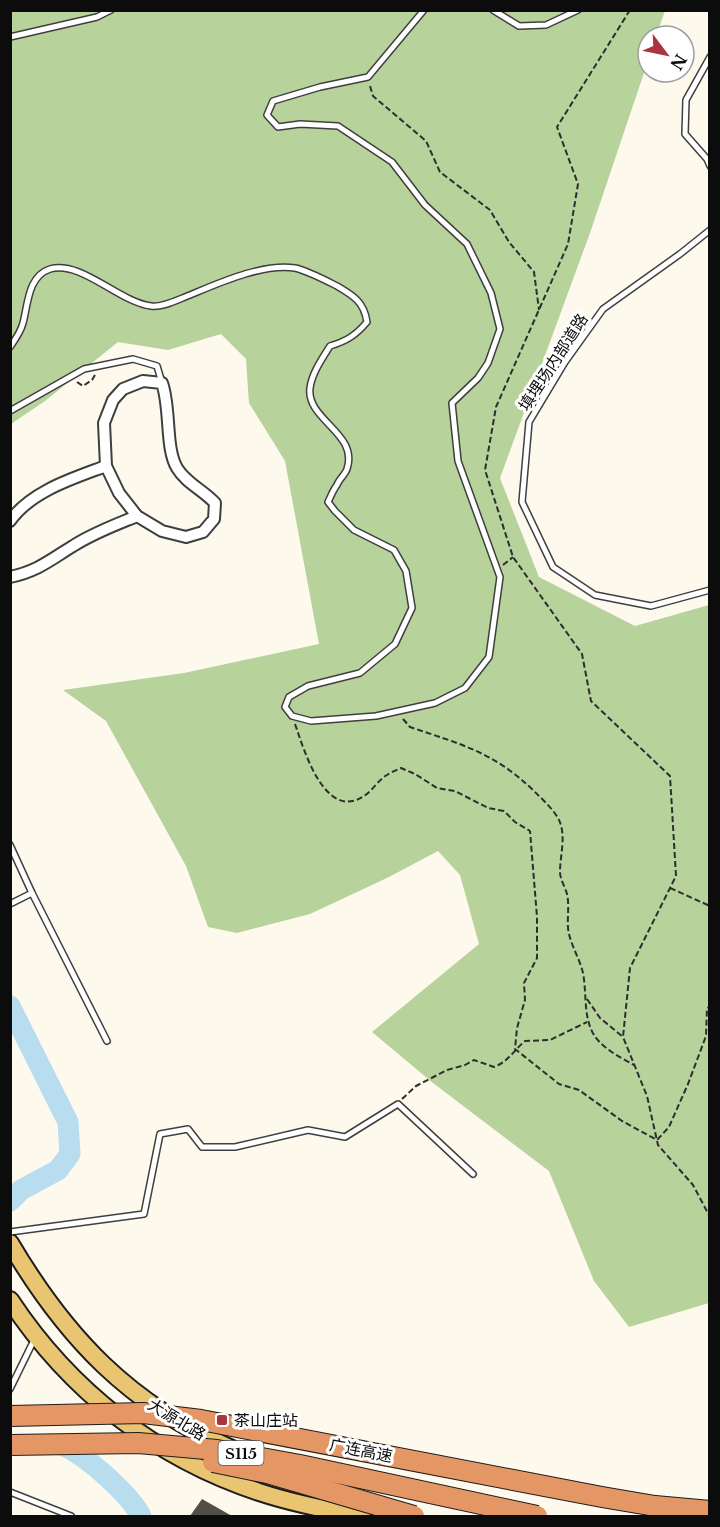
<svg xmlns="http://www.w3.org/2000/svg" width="720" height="1527" viewBox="0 0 720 1527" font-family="'Libre Baskerville','Noto Sans SC',serif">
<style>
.forest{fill:#b8d29c}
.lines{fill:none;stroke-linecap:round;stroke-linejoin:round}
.river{stroke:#b7ddef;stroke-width:21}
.building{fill:#534d4a}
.lane-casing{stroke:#3f3f3f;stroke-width:8}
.street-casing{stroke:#3f3f3f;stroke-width:14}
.primary-casing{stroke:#1d1d1d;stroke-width:20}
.path{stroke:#2e2e2e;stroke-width:2;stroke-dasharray:6 3;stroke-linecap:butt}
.lane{stroke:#fff;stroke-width:5}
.street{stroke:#fff;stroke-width:10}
.primary{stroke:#e9c571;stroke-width:16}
.highway-bridge-casing{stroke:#1d1d1d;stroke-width:22;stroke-linecap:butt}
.highway-bridge{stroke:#e49764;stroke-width:20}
.poi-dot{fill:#ac3441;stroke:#fff;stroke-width:2}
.labels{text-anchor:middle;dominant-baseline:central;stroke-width:6;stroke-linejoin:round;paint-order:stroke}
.shield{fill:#fff;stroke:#555;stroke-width:1.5}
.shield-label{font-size:15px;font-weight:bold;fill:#0c0c0c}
.street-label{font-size:16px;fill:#0c0c0c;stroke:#fff}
.poi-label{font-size:16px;fill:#0c0c0c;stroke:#fff;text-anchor:start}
</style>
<rect width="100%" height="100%" fill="#fdf9ed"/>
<!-- forest -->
<polygon class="forest" points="11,11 665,11 656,36 648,36 648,61 590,233 500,478 539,577 635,626 709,605 709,1303 629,1327 594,1281 549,1171 433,1083 372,1032 479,944 460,875 438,851 389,877 310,914 237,933 208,927 186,866 106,721 63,690 184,673 319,644 285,461 249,403 246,359 221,334 168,350 118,342 45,401 11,424"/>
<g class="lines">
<!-- river -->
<g class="river">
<polyline points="10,1006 68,1122 70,1154 58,1170 21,1190 10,1201"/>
<path d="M50,1444C55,1444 60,1444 64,1446C88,1457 129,1494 141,1516"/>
</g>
</g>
<!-- building -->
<polygon class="building" points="202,1499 232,1516 190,1516"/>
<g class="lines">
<!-- lane casing -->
<g class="lane-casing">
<g id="lane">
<polyline points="493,10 519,26 546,25 578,10"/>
<polyline points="10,37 97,17 111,10"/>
<polyline points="710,57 686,100 685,134 707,159 710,166"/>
<polyline points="710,230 680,254 603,309 565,362 529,422 522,502 553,567 595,595 651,606 710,590"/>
<path d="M10,347C15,340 21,331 23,323C28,304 28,276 50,269C81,260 119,302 151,306C162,308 179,299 190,295C219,283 263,263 295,268C308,271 325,280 337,286C354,296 364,302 367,322C356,335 347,341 330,346C322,359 312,373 310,388C306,420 359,433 347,469C345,475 339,479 337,485C333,490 331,496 328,502L335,511L354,530L394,550L406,571L412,608L395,644L360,673L308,686L289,697L285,707L292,716L311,721L376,716L435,703L465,688L489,657L500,577L458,461L452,403L478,378L488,363L500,329L491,293L467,244L425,205L392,162L338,126L300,124L278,127L267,115L273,101L320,87L368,77L424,10"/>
<polyline points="10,411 84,369 133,359 157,366 162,383"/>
<polyline points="10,845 32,893 107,1041"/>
<polyline points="10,904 32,893"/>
<polyline points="10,1232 144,1214 160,1134 188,1129 202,1147 235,1147 308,1130 345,1137 398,1104 473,1174"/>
<polyline points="10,1389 34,1340"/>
<polyline points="10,1492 71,1516"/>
</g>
</g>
<!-- street casing -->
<g class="street-casing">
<g id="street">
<path d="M143,381L162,383C171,408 165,448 177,468C186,483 203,490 215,503L214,519L203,532L186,537L162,531L137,516L119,493L106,466L104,423L113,400L123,389Z"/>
<path d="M10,521C31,491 74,478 106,466"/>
<path d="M10,577C38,571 50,560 73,546C93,533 115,525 137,516"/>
</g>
</g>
<!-- primary casing -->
<g class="primary-casing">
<g id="primary">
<path d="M10,1243C66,1338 130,1405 232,1449"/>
<path d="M10,1300C70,1391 156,1458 259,1492C292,1503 327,1510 362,1516"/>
</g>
</g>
<!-- path -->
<g class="path">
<polyline points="630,10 557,127 578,184 568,244 496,407 485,470 513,557 582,654 591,701 670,776 676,876 630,968 623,1037 647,1096 658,1145 693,1185 710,1217"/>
<polyline points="370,86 373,96 426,141 440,172 490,210 509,242 534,272 539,310"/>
<polyline points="77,382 83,386 92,380 95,375"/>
<polyline points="503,565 513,557"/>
<path d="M403,719L410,727C460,744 494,752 534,791C542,799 552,808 558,818C567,834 560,855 560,872C560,879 565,887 567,894C570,907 566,923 569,934C572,947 580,960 583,973C587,994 583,1017 594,1035C602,1048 621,1058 634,1065"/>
<path d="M295,724C304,750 325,822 364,796C372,791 377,782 384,777C389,773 395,771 401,768L415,774L437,788L455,791L488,808L504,811L515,822L530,831L537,917V958L524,983L525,1000L517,1028L515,1049L559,1084L579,1090L622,1121L657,1140L669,1127L688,1084L706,1036L707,1008L710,1007"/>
<polyline points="670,888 710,906"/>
<polyline points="587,999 600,1018 623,1037"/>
<path d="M402,1099L416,1086L447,1070L465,1065L474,1060L494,1067C508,1062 514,1050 525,1041L550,1040L587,1022"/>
</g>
<!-- lane -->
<use href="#lane" class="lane"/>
<!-- street -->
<use href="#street" class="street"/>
<!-- primary -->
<use href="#primary" class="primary"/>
<!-- highway-bridge casing -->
<g class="highway-bridge-casing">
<g id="highway-bridge">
<polyline points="10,1416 143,1413 201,1420 602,1497 655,1506 710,1511"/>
<polyline points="10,1445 138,1443 217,1450 300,1465 537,1516"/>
<polyline points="213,1462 267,1473 414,1516"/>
</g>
</g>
<!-- highway-bridge -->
<use href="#highway-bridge" class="highway-bridge"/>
</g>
<!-- markers -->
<rect class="poi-dot" x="216" y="1414" width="12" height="12" rx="3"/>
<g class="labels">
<!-- shield labels -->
<rect class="shield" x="218.5" y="1441" width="45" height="24" rx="4.5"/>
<g class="shield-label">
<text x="241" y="1453">S115</text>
</g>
<!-- street labels -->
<g class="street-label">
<text transform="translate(553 362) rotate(-57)">填埋场内部道路</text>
<text transform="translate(177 1419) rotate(31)">大源北路</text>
<text transform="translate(361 1450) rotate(11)">广连高速</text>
</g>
<!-- poi labels -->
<g class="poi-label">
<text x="234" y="1420">茶山庄站</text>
</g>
</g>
<!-- border -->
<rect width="720" height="1527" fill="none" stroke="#0c0c0c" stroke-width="24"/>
<!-- north arrow -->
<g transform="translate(666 54) rotate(122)"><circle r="28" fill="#ffffff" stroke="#9e9e9e" stroke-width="1.5"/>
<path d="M0-4.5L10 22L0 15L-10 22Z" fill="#ac3441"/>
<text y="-9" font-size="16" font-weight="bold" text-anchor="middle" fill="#0c0c0c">N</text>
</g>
</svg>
